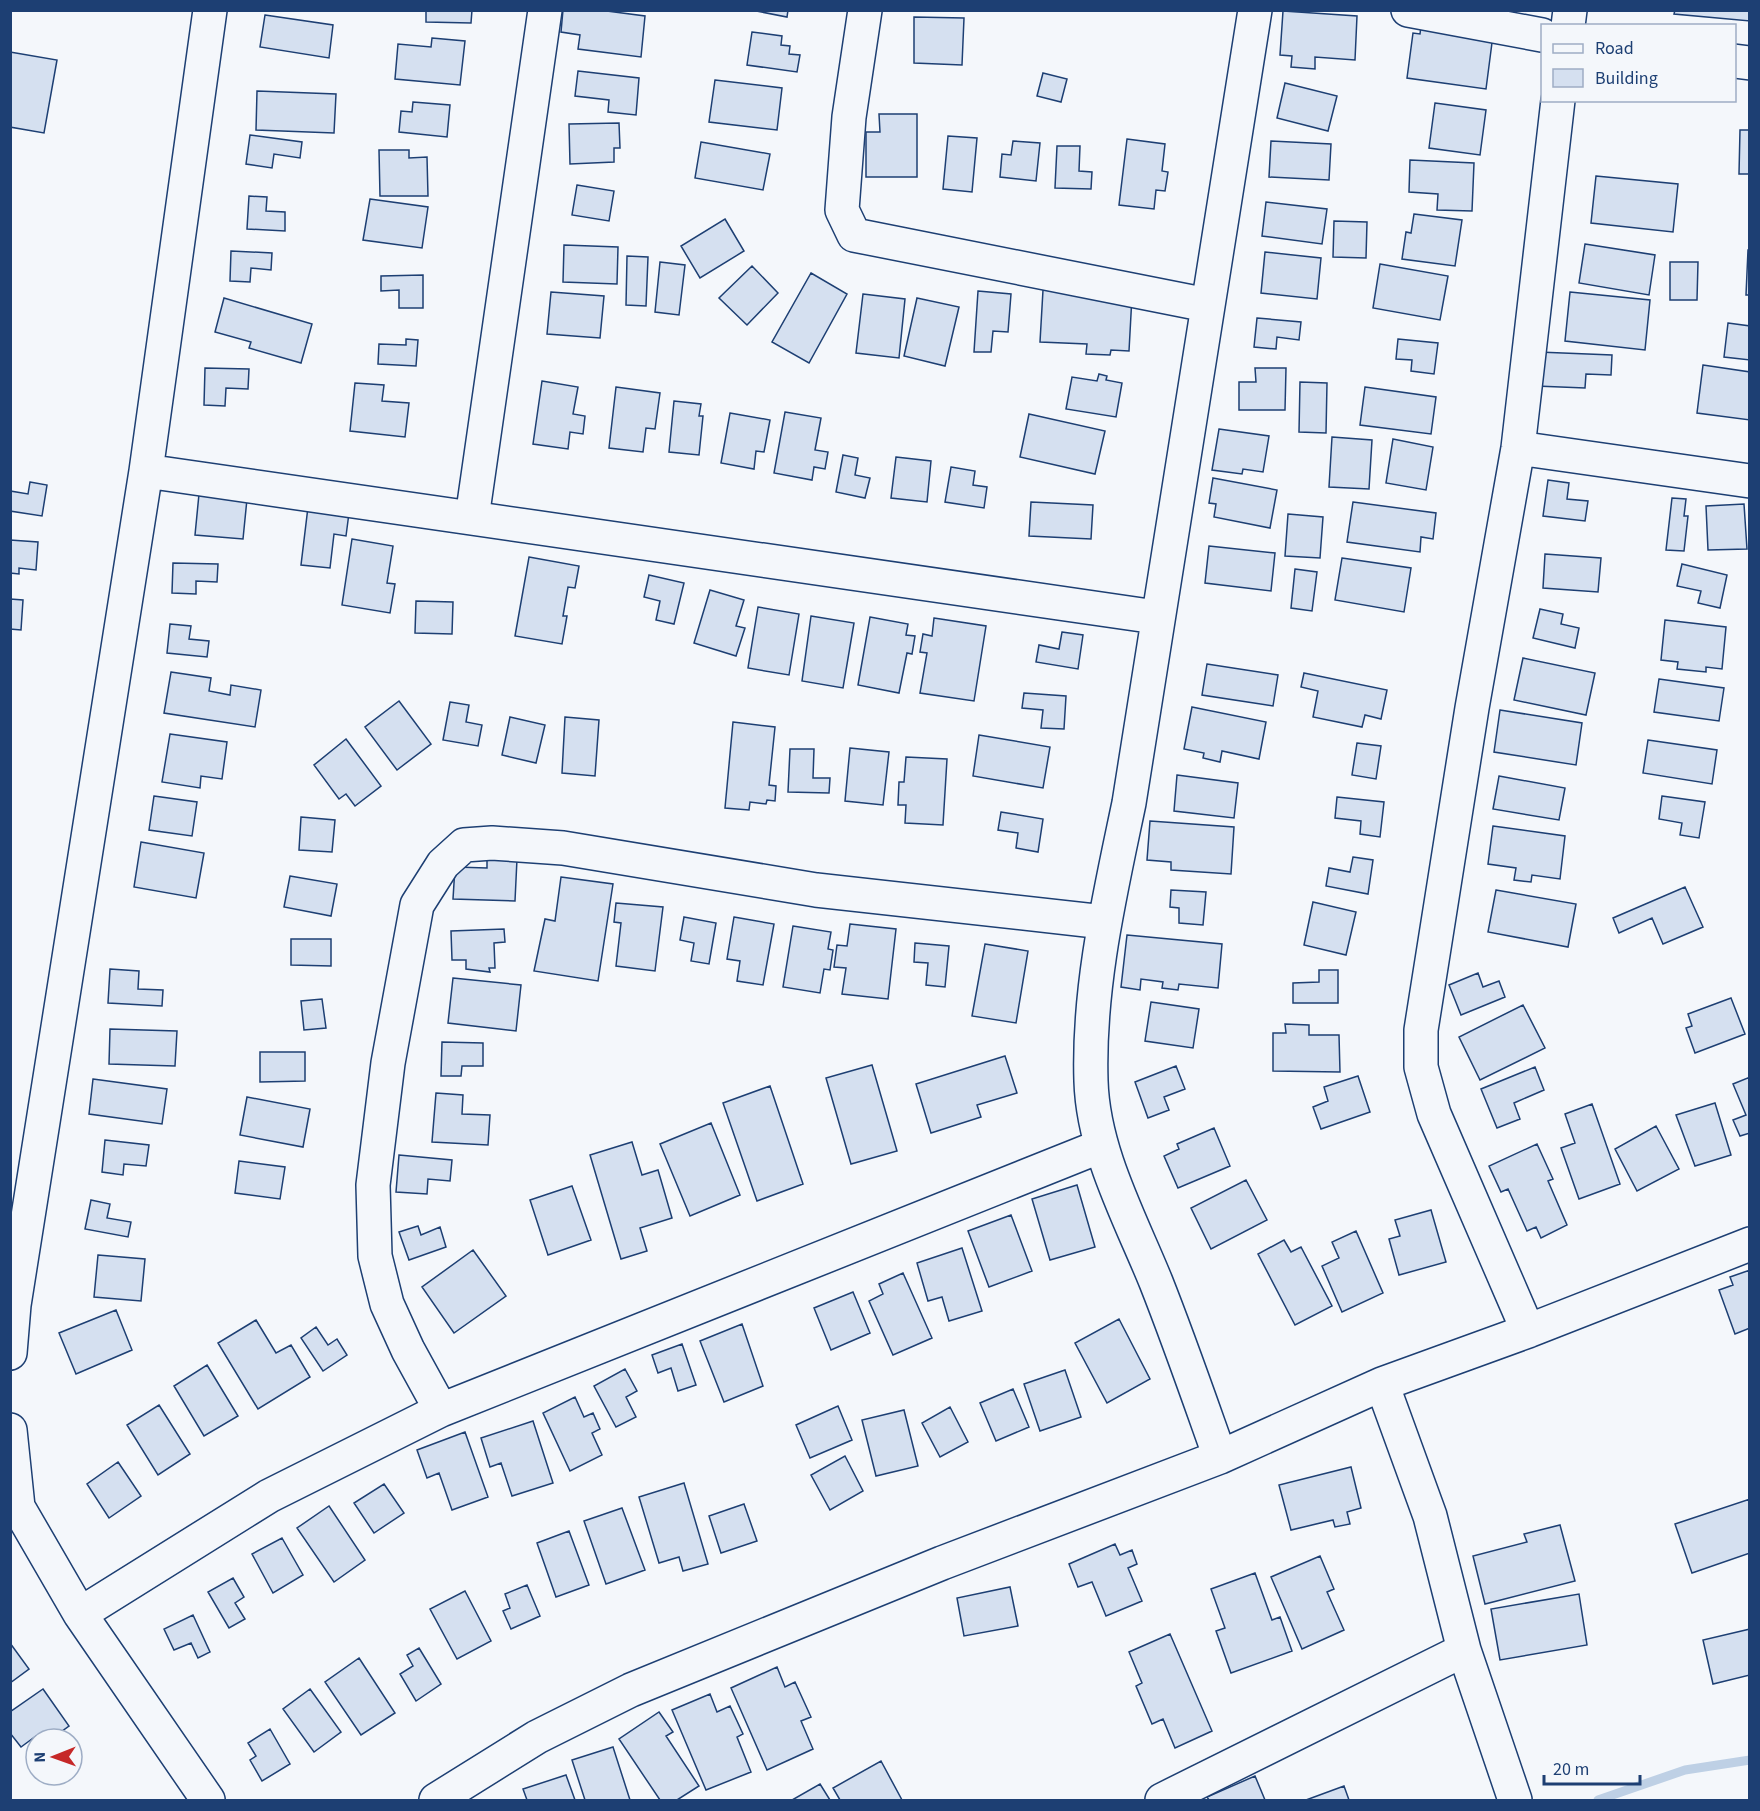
<svg xmlns="http://www.w3.org/2000/svg" width="1760" height="1811" viewBox="0 0 1760 1811" font-family="'Source Sans 3',sans-serif">
	<rect width="100%" height="100%" fill="#f4f7fb"/>
	<g fill="none" stroke-linecap="round" stroke-linejoin="round">
		<path stroke="#bed0e5" stroke-width="9" d="M1598,1800L1685,1770L1750,1760"/>
	</g>
	<path fill="#d5e0f0" stroke="#1d3f73" stroke-width="1.5" d="M426,10H472L471,23L426,22Z
		M563,10H599L645,16L641,57L578,49L580,35L561,32Z
		M751,10H788L787,17Z
		M1675,10H1750V21L1674,14Z
		M1283,11L1357,16L1355,60L1315,57V69L1291,67L1292,56L1280,55Z
		M265,15L333,25L329,58L260,47Z
		M914,17L964,18L962,65L914,63Z
		M1421,26L1493,35L1486,89L1407,78L1413,33L1420,34Z
		M752,32L782,36L781,45L790,46L789,54L800,55L797,72L747,65Z
		M432,38L465,41L460,85L395,79L398,44L431,47Z
		M10,52L57,60L44,133L10,127Z
		M578,71L639,78L636,115L608,112L609,100L575,96Z
		M1043,73L1067,79L1061,102L1037,96Z
		M715,80L782,88L777,130L709,122Z
		M1285,83L1337,96L1328,131L1277,118Z
		M257,91L336,94L334,133L256,130Z
		M413,102L450,105L447,137L399,132L401,111L412,112Z
		M1435,103L1486,110L1480,155L1429,148Z
		M879,114H917V177H866V132H880Z
		M619,123L620,148H614V162L570,164L569,124Z
		M1740,130H1750V174H1739Z
		M250,135L302,142L300,158L274,154L272,168L246,164Z
		M948,136L977,138L972,192L943,189Z
		M1127,139L1165,144L1162,171L1168,172L1165,191L1156,190L1154,209L1119,205Z
		M1013,141L1040,143L1036,181L1000,177L1002,154L1011,155Z
		M1271,141L1331,144L1329,180L1269,177Z
		M701,142L770,154L763,190L695,178Z
		M1057,146H1080L1079,171L1092,172L1091,189L1055,188Z
		M379,150H409V158L427,157L428,196H380Z
		M1410,160L1474,163L1472,211L1437,210L1438,194L1409,192Z
		M1596,176L1678,184L1673,232L1591,223Z
		M577,185L614,191L609,221L572,215Z
		M249,196L267,197L266,211L285,212V231L247,229Z
		M370,199L428,207L422,248L363,240Z
		M1266,202L1327,209L1322,244L1262,236Z
		M1414,214L1462,220L1455,266L1402,259L1406,232L1411,233Z
		M725,219L744,251L700,278L681,246Z
		M1334,221L1367,222L1366,258L1333,257Z
		M1585,244L1655,255L1649,295L1579,283Z
		M564,245L618,247L617,284L563,282Z
		M1748,250H1750V295H1746Z
		M231,251L272,253L271,270L251,268L250,282L230,281Z
		M1265,252L1321,258L1317,299L1261,293Z
		M627,256L648,257L646,306L626,305Z
		M660,262L685,265L679,315L655,312Z
		M1670,262H1698L1697,300H1670Z
		M1380,264L1448,276L1440,320L1373,308Z
		M752,266L778,293L747,325L719,298Z
		M811,273L847,294L809,363L772,342Z
		M423,275V308H399V290L381,291V276Z
		M1043,290L1132,296L1129,351L1111,350L1110,355L1086,354L1087,344L1040,342Z
		M978,291L1011,294L1008,332L993,331L991,352H974Z
		M551,292L604,296L600,338L547,334Z
		M1570,292L1650,300L1645,350L1565,341Z
		M863,294L905,299L899,358L856,353Z
		M224,298L312,324L301,363L249,348L251,342L215,332Z
		M917,298L959,307L945,366L904,356Z
		M1257,318L1301,322L1299,340L1277,337L1276,349L1254,347Z
		M1728,323L1750,326V360L1724,357Z
		M406,339L418,340L416,366L378,364L379,344L406,345Z
		M1398,339L1438,343L1434,374L1411,371L1412,360L1396,359Z
		M1538,352L1612,355L1611,375L1586,374L1585,388L1536,386Z
		M1703,365L1750,372V420L1697,413Z
		M205,368L249,369L248,389L226,388L225,406L204,405Z
		M1255,368H1286L1285,410H1239V382H1256Z
		M1099,374L1107,376L1106,380L1122,383L1116,417L1066,409L1072,377L1097,381Z
		M542,381L578,387L573,414L585,416L583,434L570,432L568,449L533,444Z
		M1300,382L1327,383L1326,433L1299,432Z
		M355,383L384,385L382,401L409,403L405,437L350,431Z
		M616,387L660,393L655,429L646,428L643,452L609,448Z
		M1365,387L1436,397L1431,434L1360,425Z
		M674,401L701,404L699,416H703L699,455L669,452Z
		M785,412L821,418L815,450L828,452L825,469L814,467L812,480L774,473Z
		M730,413L770,420L764,452L756,451L754,469L721,463Z
		M1029,414L1105,431L1095,474L1020,457Z
		M1219,429L1269,436L1263,472L1243,469L1242,474L1212,470Z
		M1332,437L1372,440L1369,489L1329,487Z
		M1393,439L1433,447L1426,490L1386,483Z
		M843,455L858,458L855,475L870,478L865,498L836,492Z
		M896,457L931,461L927,502L891,498Z
		M951,467L975,471L973,485L987,487L984,508L945,502Z
		M1213,478L1277,490L1270,528L1214,517L1216,504L1209,503Z
		M1548,480L1569,483L1567,499L1588,501L1585,521L1543,516Z
		M30,482L47,485L42,516L10,511V491L28,494Z
		M199,494L247,499L243,539L195,535Z
		M1672,498L1686,499L1684,516H1688L1684,551L1666,550Z
		M1031,502L1093,505L1091,539L1029,536Z
		M1353,502L1436,513L1433,539L1421,537L1420,552L1347,542Z
		M1744,504L1747,549L1708,550L1706,506Z
		M308,507L349,513L346,536L334,534L330,568L301,565Z
		M1288,514L1323,517L1320,558L1285,556Z
		M352,539L393,546L387,583L395,584L390,613L342,605Z
		M10,540L38,542L36,570L19,568V574L10,573Z
		M1209,546L1275,553L1271,591L1205,583Z
		M1545,554L1601,558L1598,592L1543,588Z
		M529,557L579,566L575,588L568,587L563,616H567L562,644L515,636Z
		M1342,558L1411,568L1404,612L1335,600Z
		M173,563L218,564L217,582L196,581V594L172,593Z
		M1682,564L1727,575L1720,608L1698,603L1701,591L1677,586Z
		M1295,569L1317,572L1312,611L1291,608Z
		M649,575L684,583L674,624L656,620L660,601L644,597Z
		M710,590L744,600L736,626L745,628L736,656L694,643Z
		M10,599L23,600L21,630L10,629Z
		M416,601L453,602L452,634L415,633Z
		M758,607L799,614L789,675L748,668Z
		M1540,609L1563,614L1561,624L1579,628L1575,648L1533,638Z
		M811,616L854,623L843,688L802,681Z
		M870,617L908,624L906,635L915,636L912,654L907,653L899,693L858,685Z
		M934,618L986,626L974,701L920,693L927,653L920,652L923,634L932,636Z
		M1665,620L1726,627L1722,669L1706,667V672L1677,669L1678,662L1661,660Z
		M170,624L191,626L189,639L209,641L207,657L167,653Z
		M1062,632L1083,635L1078,669L1036,662L1039,645L1059,649Z
		M1523,658L1595,673L1586,715L1514,700Z
		M1207,664L1278,675L1273,706L1202,695Z
		M171,672L211,678L209,691L230,695L231,685L261,690L255,727L164,713Z
		M1304,673L1387,690L1381,719L1365,715L1362,727L1313,717L1318,691L1301,687Z
		M1659,679L1724,688L1719,721L1654,712Z
		M1024,693L1066,696L1064,729L1041,728L1043,710L1022,708Z
		M399,701L431,744L397,770L365,727Z
		M450,702L469,705L466,722L482,725L478,746L443,740Z
		M1192,707L1266,722L1259,759L1222,751L1220,762L1203,758L1204,753L1184,749Z
		M1500,710L1582,723L1576,765L1494,752Z
		M510,717L545,725L536,763L502,755Z
		M565,717L599,720L595,776L562,773Z
		M733,722L775,727L769,785L776,786L775,801L767,800L766,804L750,802L749,810L725,808Z
		M170,734L227,742L222,779L201,776L200,788L162,782Z
		M979,735L1050,747L1043,788L973,776Z
		M346,739L381,786L355,806L346,794L339,799L314,765Z
		M1648,740L1717,750L1712,784L1643,773Z
		M1357,743L1381,746L1376,779L1352,775Z
		M850,748L889,752L883,805L845,801Z
		M790,749H814L813,778H830L829,793L788,792Z
		M906,757L947,759L943,825L905,823L906,805H898L899,782H904Z
		M1177,775L1238,783L1234,818L1174,811Z
		M1499,776L1565,788L1559,820L1493,809Z
		M154,796L197,802L192,836L149,830Z
		M1662,796L1705,802L1699,838L1680,835L1682,823L1659,819Z
		M1337,797L1384,802L1380,837L1360,834L1361,821L1335,818Z
		M1001,812L1043,819L1038,852L1016,848L1018,833L998,830Z
		M301,817L335,820L332,852L299,850Z
		M1150,821L1234,827L1231,874L1171,870V862L1147,860Z
		M1493,826L1565,836L1560,879L1532,875L1531,882L1514,880L1516,868L1488,864Z
		M141,842L204,853L196,898L134,887Z
		M487,857L517,859L515,901L453,899L455,867L487,868Z
		M1353,857L1373,860L1368,894L1326,886L1329,868L1350,872Z
		M290,876L337,884L331,916L284,907Z
		M561,877L613,884L598,981L534,971L545,919L555,921Z
		M1685,887L1703,927L1663,944L1652,918L1619,933L1613,918Z
		M1171,890L1206,892L1203,925L1179,923V908L1170,907Z
		M1496,890L1576,904L1568,947L1488,932Z
		M1313,902L1356,912L1346,955L1304,945Z
		M616,903L663,907L655,971L616,966L621,923L614,922Z
		M684,917L716,923L709,964L691,961L694,943L680,940Z
		M734,917L774,924L763,985L737,981L740,961L727,959Z
		M850,924L896,929L888,999L842,994L846,968L834,967L837,945L847,946Z
		M793,926L831,932L828,949L833,950L830,970L824,969L820,993L783,987Z
		M504,929L505,942L494,943L495,968H489L490,972L466,969V960H452L451,931Z
		M1127,935L1222,944L1218,988L1179,984L1178,990L1162,988L1163,982L1141,979L1140,990L1121,987Z
		M291,939H331V966L291,965Z
		M915,943L949,946L945,987L926,985L928,963L914,962Z
		M985,944L1028,951L1016,1023L972,1016Z
		M110,969L139,971L138,989L163,990L162,1006L108,1003Z
		M1319,970H1338V1003H1293V983L1319,982Z
		M1478,973L1483,987L1499,981L1505,997L1461,1015L1449,985Z
		M453,978L521,985L516,1031L448,1023Z
		M1731,998L1745,1034L1695,1053L1686,1028L1692,1026L1688,1014Z
		M322,999L326,1028L304,1030L301,1001Z
		M1151,1002L1199,1009L1193,1048L1145,1041Z
		M1523,1005L1545,1048L1480,1080L1459,1037Z
		M1285,1024L1309,1025V1035H1339L1340,1072L1273,1071V1033H1286Z
		M110,1029L177,1031L175,1066L109,1064Z
		M442,1042L483,1043V1066H462L461,1076H441Z
		M260,1052H305V1081L260,1082Z
		M1005,1056L1017,1093L977,1105L981,1117L931,1133L916,1084Z
		M872,1065L897,1151L851,1164L826,1078Z
		M1176,1066L1185,1089L1164,1097L1169,1110L1148,1118L1135,1082Z
		M1535,1067L1544,1090L1514,1103L1520,1119L1497,1128L1481,1089Z
		M1358,1076L1370,1112L1321,1129L1313,1107L1328,1101L1324,1087Z
		M1750,1077V1133L1740,1136L1733,1120L1746,1115L1733,1084Z
		M93,1079L167,1089L162,1124L89,1114Z
		M770,1086L803,1184L757,1201L723,1103Z
		M436,1093L463,1095L462,1114L490,1115L488,1145L432,1142Z
		M247,1097L310,1109L303,1147L240,1135Z
		M1715,1103L1731,1155L1695,1166L1676,1115Z
		M1592,1104L1620,1184L1579,1199L1561,1148L1575,1143L1565,1114Z
		M711,1123L740,1195L690,1216L660,1144Z
		M1656,1126L1679,1169L1637,1191L1615,1149Z
		M1214,1128L1230,1166L1178,1188L1164,1156L1179,1149L1177,1144Z
		M105,1140L149,1145L146,1166L124,1164L123,1175L102,1172Z
		M632,1142L642,1175L658,1170L672,1218L640,1228L647,1251L621,1259L590,1155Z
		M1537,1144L1553,1179L1548,1181L1567,1225L1541,1238L1536,1227L1527,1231L1508,1189L1501,1192L1489,1166Z
		M399,1155L452,1160L450,1181L428,1179L427,1194L396,1192Z
		M239,1161L285,1167L280,1199L235,1193Z
		M1246,1180L1267,1220L1211,1249L1191,1208Z
		M1077,1185L1095,1247L1050,1260L1032,1199Z
		M572,1186L591,1240L548,1255L530,1200Z
		M91,1200L110,1204L107,1218L131,1222L128,1237L85,1229Z
		M1431,1210L1446,1262L1399,1275L1389,1239L1400,1236L1395,1220Z
		M1011,1215L1032,1271L989,1287L968,1231Z
		M418,1226L421,1235L440,1227L446,1247L409,1260L399,1232Z
		M1356,1231L1383,1293L1342,1312L1322,1266L1339,1258L1332,1242Z
		M1284,1240L1291,1252L1301,1247L1332,1306L1295,1325L1258,1254Z
		M962,1248L982,1311L949,1321L942,1297L928,1301L917,1263Z
		M473,1250L506,1296L454,1333L422,1287Z
		M98,1255L145,1259L141,1301L94,1297Z
		M1750,1270V1328L1735,1334L1719,1290L1733,1285L1730,1277Z
		M903,1273L932,1338L893,1355L869,1301L883,1294L879,1284Z
		M853,1292L870,1333L831,1350L814,1308Z
		M116,1310L132,1350L76,1374L59,1333Z
		M1119,1319L1150,1379L1107,1403L1075,1343Z
		M256,1320L276,1353L291,1345L310,1377L258,1409L218,1343Z
		M742,1324L763,1386L724,1402L700,1341Z
		M316,1327L328,1345L337,1339L347,1355L323,1371L301,1338Z
		M682,1344L696,1385L678,1391L671,1368L658,1373L652,1355Z
		M207,1365L238,1416L204,1436L174,1386Z
		M625,1369L637,1391L626,1397L636,1417L616,1427L594,1386Z
		M1065,1370L1081,1417L1040,1431L1024,1384Z
		M1013,1389L1029,1427L996,1441L980,1403Z
		M575,1397L584,1417L593,1413L600,1429L592,1433L602,1455L570,1471L543,1413Z
		M159,1405L190,1454L158,1475L127,1425Z
		M838,1406L852,1440L810,1458L796,1425Z
		M950,1407L968,1442L940,1457L922,1423Z
		M904,1410L918,1466L876,1476L862,1420Z
		M533,1421L553,1483L512,1496L501,1463L490,1467L481,1438Z
		M465,1432L488,1497L452,1510L439,1473L427,1478L417,1450Z
		M845,1456L863,1491L830,1510L811,1475Z
		M118,1462L141,1496L109,1518L87,1484Z
		M1351,1467L1361,1508L1347,1512L1350,1524L1335,1527L1333,1520L1291,1530L1279,1485Z
		M684,1483L708,1564L683,1571L679,1557L659,1563L639,1497Z
		M384,1484L404,1513L374,1533L354,1503Z
		M1750,1499V1553L1692,1573L1675,1524Z
		M744,1504L757,1541L721,1553L709,1516Z
		M329,1506L365,1560L334,1582L297,1528Z
		M622,1508L645,1570L606,1584L584,1521Z
		M1560,1525L1575,1581L1485,1604L1473,1556L1527,1542L1524,1534Z
		M569,1531L589,1585L556,1597L537,1543Z
		M282,1538L303,1575L273,1593L252,1554Z
		M1115,1544L1120,1555L1132,1550L1137,1564L1128,1568L1142,1601L1106,1616L1092,1582L1078,1587L1069,1564Z
		M1320,1556L1334,1589L1327,1592L1344,1630L1302,1649L1271,1577Z
		M1255,1573L1272,1620L1280,1617L1292,1651L1231,1673L1216,1631L1225,1628L1211,1589Z
		M233,1578L244,1597L235,1603L245,1619L229,1628L208,1592Z
		M527,1585L540,1616L511,1629L503,1611L510,1608L505,1594Z
		M1010,1587L1018,1626L964,1636L957,1598Z
		M465,1591L491,1641L457,1659L430,1609Z
		M1579,1594L1587,1645L1500,1660L1491,1609Z
		M193,1615L210,1652L198,1658L191,1643L174,1650L164,1629Z
		M1750,1629V1675L1713,1684L1703,1640Z
		M1170,1634L1212,1731L1175,1748L1163,1719L1152,1724L1136,1686L1142,1683L1129,1652Z
		M10,1643L29,1669L10,1683Z
		M419,1648L441,1684L416,1701L400,1674L413,1666L407,1655Z
		M359,1658L395,1713L361,1735L325,1682Z
		M777,1667L785,1687L795,1682L811,1717L801,1721L813,1749L767,1770L731,1688Z
		M43,1689L69,1726L51,1739H38L36,1736L21,1747L10,1733V1712Z
		M310,1689L341,1732L314,1752L283,1709Z
		M710,1694L717,1712L730,1706L743,1734L737,1737L751,1772L706,1790L672,1710Z
		M659,1712L673,1732L666,1736L699,1786L677,1800H660L619,1739Z
		M270,1729L290,1764L262,1781L250,1760L256,1756L248,1743Z
		M613,1747L630,1800H585L572,1760Z
		M881,1761L902,1800H840L833,1788Z
		M566,1775L575,1800H527L523,1789Z
		M1255,1776L1265,1800H1209L1207,1797Z
		M820,1784L830,1800H792Z
		M1344,1786L1349,1800H1306Z"/>
	<g fill="none" stroke-linecap="round" stroke-linejoin="round">
		<defs>
			<path id="minor" d="M865,10L849,117L842,210L854,235L1207,305
				M1408,10L1542,35
				M1568,26L1570,10
				M1734,61L1750,63
				M1518,448L1750,481
				M146,471L1156,617
				M472,518L545,10
				M1528,1331L1434,1114L1421,1067V1030L1472,708L1518,448L1558,100
				M10,1353L14,1305L146,471L210,10
				M1382,1384L1430,1516L1464,1650L1515,1800
				M441,1410L408,1350L387,1304L375,1256L373,1185L388,1063L417,905L443,864L464,845L492,843L563,848L816,890L1104,922
				M10,1430L18,1507L80,1614L208,1800
				M1220,1457C1199,1398 1179,1340 1156,1282C1130,1218 1093,1151 1091,1081C1088,987 1110,894 1129,803L1255,10
				M80,1614L269,1496L441,1410L1101,1146
				M436,1800L537,1737L631,1690L942,1563L1220,1457L1382,1384L1528,1331L1750,1244
				M1162,1800L1464,1650"/>
		</defs>
		<use href="#minor" stroke="#1d3f73" stroke-width="36"/>
		<use href="#minor" stroke="#f4f7fb" stroke-width="33"/>
	</g>
	<rect width="1760" height="1811" fill="none" stroke="#1d3f73" stroke-width="24"/>
	<rect x="1541" y="24" width="195" height="78" fill="#f4f7fb" stroke="#9eadc5" stroke-width="1.5"/>
	<rect x="1553" y="44" width="30" height="9" fill="#f4f7fb" stroke="#9eadc5" stroke-width="1.5"/>
	<text x="1595" y="54" font-size="18" fill="#1d3f73">Road</text>
	<rect x="1553" y="69" width="30" height="18" fill="#d5e0f0" stroke="#9eadc5" stroke-width="1.5"/>
	<text x="1595" y="84" font-size="18" fill="#1d3f73">Building</text>
	<g transform="translate(54 1757) rotate(269)"><circle r="28" fill="#f4f7fb" stroke="#9eadc5" stroke-width="1.5"/>
	<path d="M0-4.5L10 22L0 15L-10 22Z" fill="#c62828"/>
	<text y="-9" font-size="16" font-weight="bold" text-anchor="middle" fill="#1d3f73">N</text>
	</g>
	<path d="M1544 1775v9h96v-9" fill="none" stroke="#1d3f73" stroke-width="3"/>
	<text x="1553" y="1775" font-size="18" fill="#1d3f73" stroke="#f4f7fb" stroke-width="4.5" paint-order="stroke">20 m</text>
</svg>
